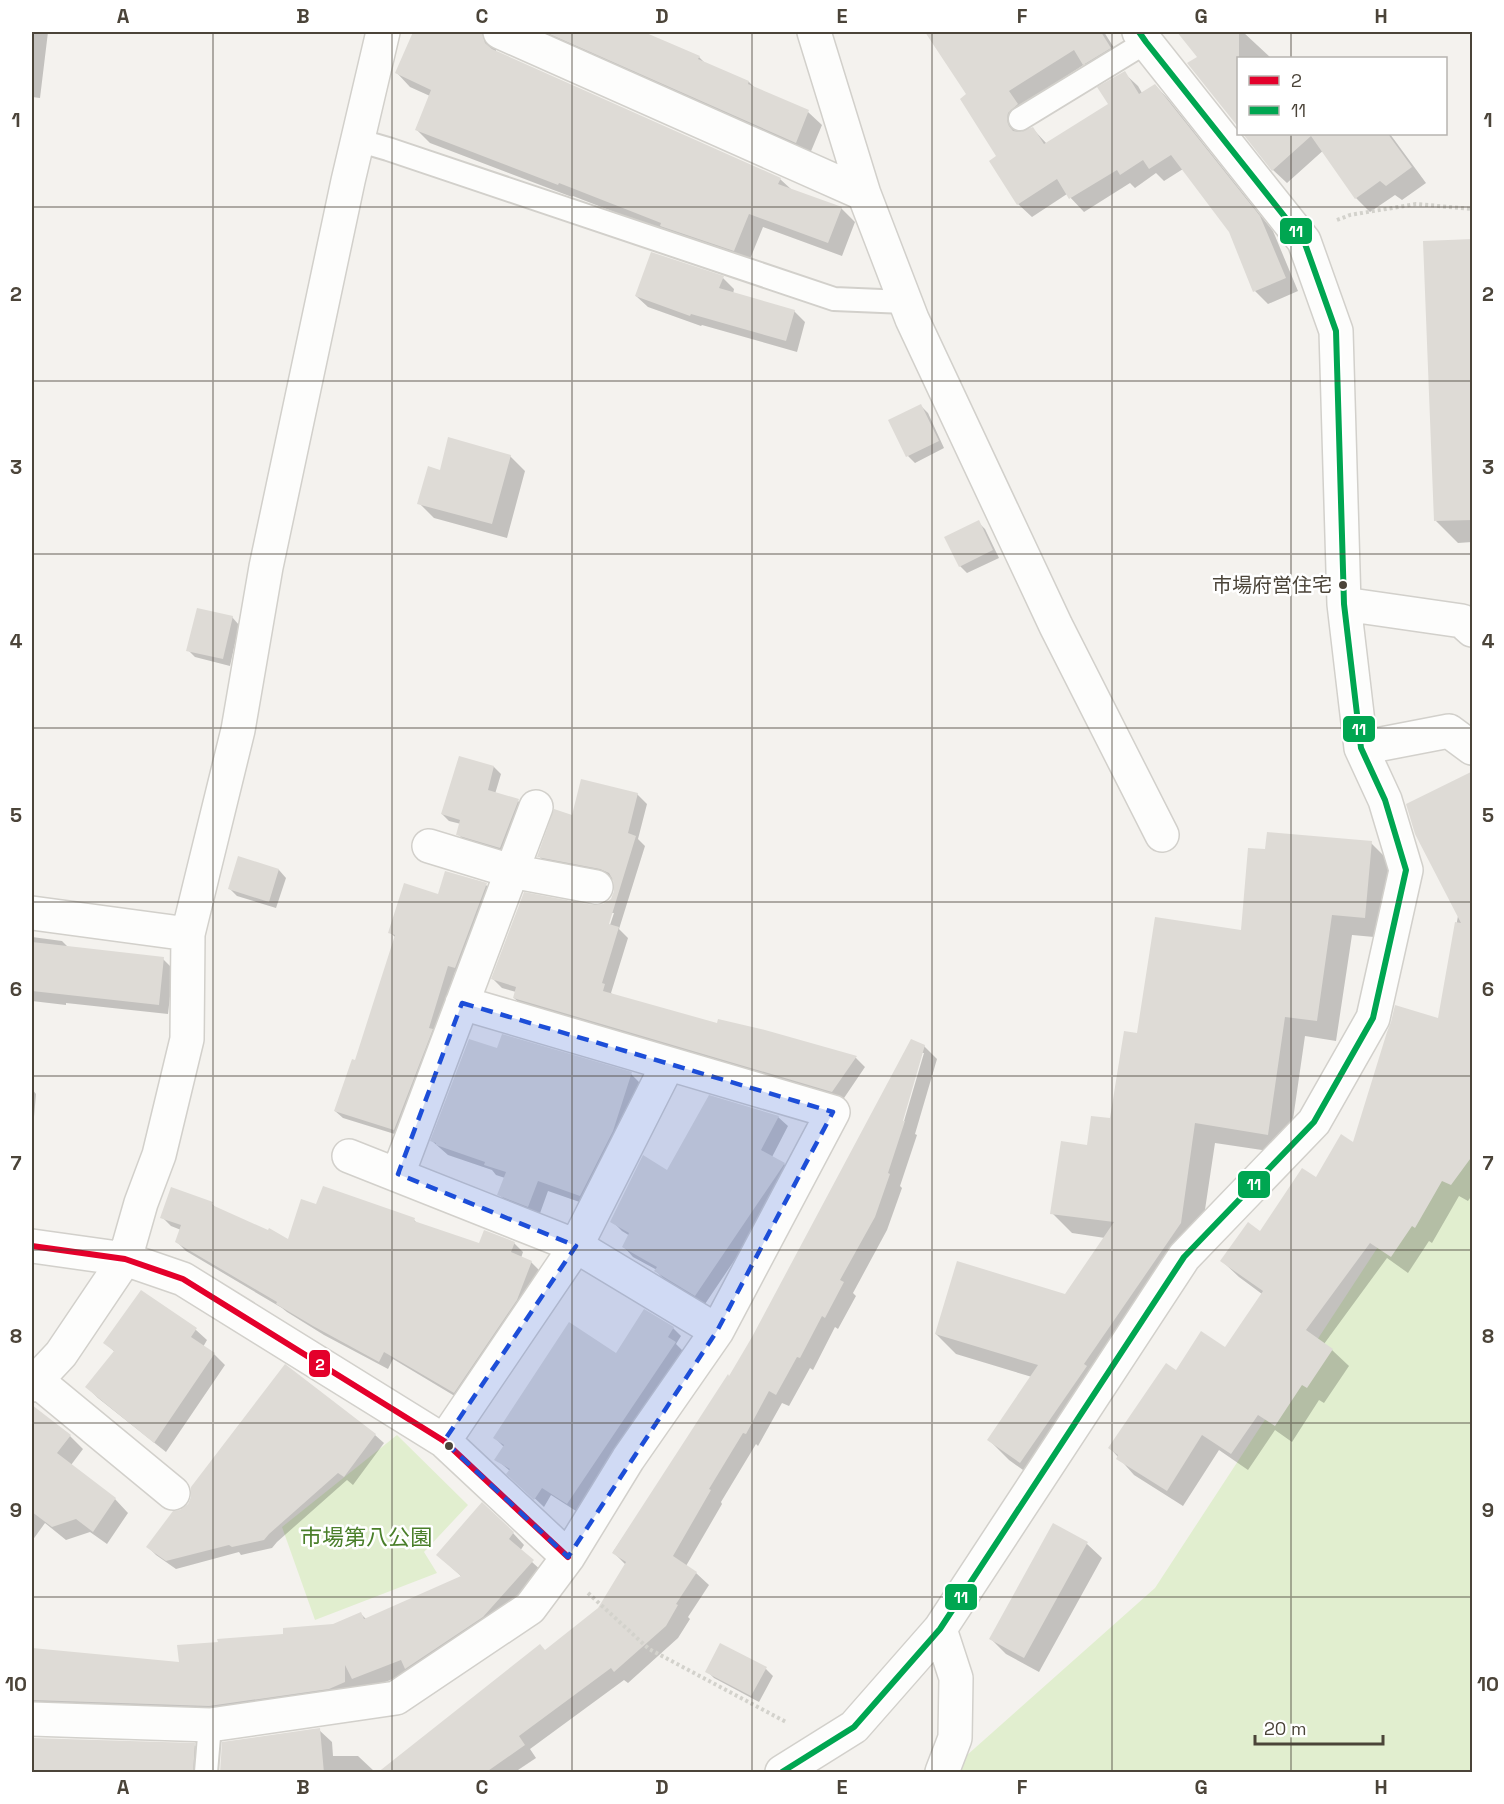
<svg xmlns="http://www.w3.org/2000/svg" width="1504" height="1804" viewBox="0 0 1504 1804" font-family="'Space Grotesk','Noto Sans JP',sans-serif">
	<rect width="100%" height="100%" fill="#f4f2ee"/>
	<path fill="#e1eecf" d="M1472,1103V1772H948L1155,1588Z
		M397,1435L468,1505L424,1552L437,1573L315,1620L282,1527Z"/>
	<path fill="#0003" fill-rule="evenodd" d="M32,32H48L40,98L32,97Z
		M415,32H502L496,39V52L780,179L792,190L841,208L855,222L842,256L763,227L748,264L573,196L572,197L430,143L416,129L430,96L410,87L397,73Z
		M531,32H640L699,57L705,63L749,82L756,89L808,112L822,125L809,156Z
		M927,32H1104L1123,62L1097,77L1085,64L1022,105L1030,118L1021,127L1019,134L1033,129L1047,144L1110,104L1124,73L1138,86L1142,93L1155,85L1168,99L1273,231L1298,291L1268,304L1255,291L1230,231L1183,169L1164,181L1156,173L1135,188L1130,183L1084,212L1067,194L1032,217L1018,204L969,94Z
		M1188,32H1243L1271,58L1199,57Z
		M1245,134H1331L1336,139L1287,183L1273,170Z
		M1362,134H1390L1426,183L1402,200L1395,195L1370,212L1356,198L1328,158Z
		M1472,241V542L1458,543L1436,521Z
		M723,278L734,289L733,294L794,311L805,322L797,352L702,325L701,326L648,307L636,296Z
		M921,406L928,413L944,448L915,463L908,456Z
		M510,456L525,471L507,538L434,518L419,503L441,472Z
		M978,522L985,529L999,558L967,573L960,566Z
		M232,617L239,625L230,666L195,657L188,650Z
		M460,758L494,767L501,774L495,794L518,801L525,808L508,854L465,841L458,834L461,824L449,821L442,814Z
		M637,794L647,804L638,839L645,846L619,929L628,938L611,993L614,996L718,1025L856,1058L865,1067L842,1101L524,1007L514,998L516,992L502,988L493,979L593,907L603,906L612,900L616,891L615,880L548,866L539,856L573,817ZM611,913H614L608,931L605,930Z
		M1472,814V1195L1468,1201L1459,1196L1432,1243L1429,1241L1408,1273L1387,1258L1324,1344L1332,1350L1349,1366L1324,1403L1319,1400L1292,1442L1275,1430L1248,1470L1219,1450L1183,1506L1134,1475L1110,1448L1176,1372L1225,1349L1262,1294L1239,1277L1222,1261L1261,1233L1354,1144L1439,1020L1458,916Z
		M1371,843L1391,863L1385,938L1352,935L1336,1041L1305,1036L1288,1154L1215,1143L1200,1243L1040,1482L1009,1460L989,1440L1032,1377L956,1354L936,1334L1065,1296L1105,1238L1072,1233L1052,1213L1088,1147L1111,1120L1139,1035L1242,932L1267,851Z
		M239,858L279,870L286,878L276,908L237,896L230,889Z
		M446,872L486,885L493,892L462,974L455,972L401,1136L343,1118L335,1111L356,1062L396,938L390,932L439,896Z
		M32,937L62,941L68,947L163,959L173,969L168,1014L66,1003V1005L32,1001Z
		M924,1046L937,1059L915,1134L917,1135L900,1186L902,1188L887,1230L853,1293L856,1296L838,1329L835,1327L813,1370L810,1368L789,1406L782,1403L758,1446L756,1444L721,1502L722,1504L686,1566L696,1573L709,1585L688,1617L690,1619L678,1638L628,1683L624,1680L530,1749L536,1758L515,1772H380L546,1652L599,1609L626,1565L613,1552L730,1378ZM922,1053H924L902,1128L900,1127Z
		M498,1050L631,1074L642,1085L591,1206L548,1191L539,1216L510,1205L499,1194L505,1178L496,1175L492,1170L448,1155L432,1141Z
		M32,1089L36,1094L32,1140Z
		M778,1117L788,1126L772,1157L784,1164L793,1173L705,1304L666,1281L656,1271L657,1270L633,1257L624,1247L630,1236L622,1231L612,1221L668,1172Z
		M172,1189L212,1204L217,1209L289,1241L317,1206L414,1220L418,1224L479,1245L514,1243L523,1252L521,1258L531,1262L540,1271L463,1401L393,1359L388,1369L324,1335L287,1312L282,1308L186,1251L177,1242L181,1230L171,1226L162,1217Z
		M141,1292L196,1330L207,1340L203,1347L214,1354L225,1365L166,1452L98,1398L87,1387L115,1352L105,1343Z
		M673,1328L681,1336L676,1344L683,1351L576,1511L551,1495L544,1507L508,1473L510,1471L496,1459L504,1447L495,1438L616,1356Z
		M285,1366L375,1435L384,1443L353,1485L347,1480L277,1542L272,1548L241,1555L239,1552L176,1569L156,1555L148,1547L181,1512L189,1505L193,1497Z
		M40,1414L70,1436L83,1449L71,1465L115,1499L128,1513L107,1544L90,1532L66,1540L45,1523L32,1541V1426Z
		M1054,1525L1087,1544L1102,1558L1039,1672L1006,1654L991,1639Z
		M513,1533L524,1545L520,1551L544,1573L495,1628L410,1672L341,1700L221,1717H32V1649L180,1664L285,1636L334,1625L361,1614L367,1620L462,1577L438,1555Z
		M766,1669L773,1676L759,1702L714,1678L707,1671Z
		M319,1730L332,1742L333,1756H358L375,1772H221Z
		M32,1739L194,1745L207,1757L206,1772H32Z"/>
	<path fill="#dedbd6" d="M413,32H482L485,43L492,49L781,178L778,184L842,207L828,243L749,214L734,251L660,226L661,223L559,183L558,185L415,130L431,90L395,73Z
		M545,32H644L700,56L698,59L749,81L748,84L809,110L796,143Z
		M925,32H1102H1101L1111,48L1083,65L1074,50L1009,91L1018,104L1008,113L1007,120L1009,126L1013,131L1020,132L1033,127L1044,144L1108,104L1097,87L1125,71L1139,94L1155,84L1260,216L1286,278L1253,292L1229,232L1171,155L1149,169L1143,160L1120,175L1117,170L1069,199L1057,179L1017,205L989,161L996,156L960,99L966,94Z
		M1177,32H1239V128L1187,63L1197,57Z
		M1243,134H1388L1412,167L1386,186L1380,181L1355,199L1311,136L1272,171Z
		M1473,239V520L1434,521L1423,241Z
		M651,252L724,276L719,288L795,310L786,341L691,314L690,316L635,296Z
		M921,404L939,441L906,457L888,420Z
		M448,437L511,455L492,524L417,504L428,466L440,470Z
		M979,520L993,550L959,567L944,537Z
		M197,608L233,616L223,659L186,651Z
		M459,756L494,766L488,790L519,799L500,848L456,835L460,820L441,814Z
		M1473,771V1155L1451,1185L1442,1181L1415,1228L1412,1226L1391,1257L1370,1243L1306,1330L1333,1349L1307,1388L1302,1385L1275,1426L1258,1415L1231,1454L1202,1435L1167,1491L1116,1459L1118,1455L1108,1448L1166,1363L1176,1370L1201,1331L1225,1347L1263,1291L1220,1261L1248,1222L1260,1231L1302,1168L1316,1177L1341,1134L1353,1142L1387,1032L1391,1022L1395,1005L1438,1018L1455,922L1461,923L1415,834L1406,804Z
		M581,779L638,793L628,833L636,836L609,924L619,927L602,983L605,984L603,991L717,1023L718,1019L765,1030L857,1056L832,1092L513,998L516,987L491,979L524,892L593,905L603,904L611,899L614,891L613,880L609,873L600,869L537,857L554,809L572,815Z
		M1267,832L1372,841L1365,918L1332,915L1317,1021L1285,1017L1268,1135L1195,1123L1181,1223L1084,1364L1087,1366L1020,1463L987,1440L1038,1365L935,1334L957,1261L1065,1294L1114,1222L1050,1214L1061,1141L1087,1145L1091,1116L1110,1118L1124,1031L1137,1033L1155,917L1241,930L1248,848L1265,849Z
		M238,856L279,869L269,902L228,889Z
		M445,871L487,883L455,968L448,966L429,1028L433,1029L394,1130L334,1111L352,1059L355,1060L395,935L388,933L404,883L438,894Z
		M32,942L164,957L159,1005L32,991Z
		M502,1034L632,1072L613,1131L580,1196L538,1181L528,1207L497,1195L506,1172L484,1165L485,1162L436,1145V1143L430,1141L469,1039L497,1048Z
		M911,1039L925,1045L903,1121H905L888,1173L890,1174L875,1217L840,1280L844,1282L825,1318L822,1316L800,1358L797,1357L776,1395L769,1391L746,1434L743,1433L709,1489L711,1490L673,1556L697,1572L676,1604L678,1605L666,1626L614,1672L611,1668L519,1736L525,1745L485,1773H377L540,1644L545,1650L598,1608L626,1562L612,1553L728,1374L729,1376L752,1337Z
		M709,1095L779,1116L761,1150L785,1163L695,1296L654,1271L657,1267L622,1247L629,1233L610,1222L643,1155L667,1170Z
		M323,1186L415,1218L414,1221L479,1243L484,1230L515,1242L511,1252L532,1261L517,1300L454,1393L384,1352L379,1362L313,1326L276,1304L277,1302L175,1242L181,1225L160,1218L171,1187L213,1202L212,1205L268,1230L269,1228L288,1239L301,1199L316,1204Z
		M141,1290L197,1328L191,1337L215,1353L154,1443L85,1387L114,1351L103,1343Z
		M644,1309L674,1327L668,1337L676,1342L567,1504L542,1488L534,1500L506,1474L510,1469L494,1460L504,1445L493,1438L569,1322L616,1353Z
		M285,1364L376,1434L344,1477L338,1473L269,1534L264,1540L232,1547L229,1545L166,1561L146,1547L173,1511L180,1510L188,1504L191,1497V1487Z
		M32,1405L71,1435L57,1453L116,1498L93,1532L76,1519L52,1527L32,1512Z
		M482,1502L514,1532L509,1539L534,1560L483,1617L405,1669L401,1660L352,1679L345,1665V1682L329,1689L209,1706L32,1700V1648L179,1662L177,1645L218,1642L217,1639L283,1634V1628L333,1624L361,1612L364,1619L461,1576L436,1555Z
		M1053,1523L1088,1542L1024,1658L989,1639Z
		M720,1643L767,1667L751,1696L705,1672Z
		M320,1728L324,1773H220L222,1742Z
		M32,1738L195,1743L193,1773H32Z"/>
	<g fill="none" stroke-linecap="round" stroke-linejoin="round">
		<defs>
			<path id="lane" d="M1020,119L1146,42
				M357,140L388,149L834,299L905,302
				M206,1772L210,1725"/>
			<path id="street" d="M500,32L864,194
				M814,32L864,194L912,319L1056,626L1162,835
				M1344,604L1462,621L1472,630
				M1361,748L1449,731L1472,748
				M429,846L511,871L596,887
				M32,913L188,934
				M349,1156L576,1246L717,1331
				M398,1174L536,807
				M32,1246L125,1259L183,1279L444,1441L568,1557
				M36,1380L173,1493
				M32,1385L61,1354L125,1259L141,1203L159,1155L187,1039L188,934L238,730L266,567L348,181L383,32
				M444,1441L576,1246L668,1064
				M940,1629L956,1678L955,1738L942,1772
				M32,1719L210,1725L396,1698L530,1608L568,1557L628,1459L717,1331L833,1112L462,1003
				M782,1772L854,1727L940,1629L1184,1257L1314,1122L1373,1018L1406,870L1385,800L1361,748L1344,604L1336,331L1304,241L1146,42L1139,32"/>
		</defs>
		<use href="#lane" stroke="#d2d0cb" stroke-width="26"/>
		<use href="#street" stroke="#d2d0cb" stroke-width="36"/>
		<path stroke="#d3d2cc" stroke-width="4" stroke-dasharray="3 3" stroke-linecap="butt" d="M1337,220L1350,215L1416,204L1472,209
			M588,1593L649,1649L786,1722"/>
		<use href="#lane" stroke="#fdfdfc" stroke-width="22"/>
		<use href="#street" stroke="#fdfdfc" stroke-width="33"/>
		<defs>
			<path id="bus-1" d="M32,1246L125,1259L183,1279L444,1441L568,1557"/>
			<path id="bus-2" d="M782,1772L854,1727L940,1629L1184,1257L1314,1122L1373,1018L1406,870L1385,800L1361,748L1344,604L1336,331L1304,241L1146,42L1139,32"/>
		</defs>
		<use href="#bus-1" stroke="#fff" stroke-width="10"/>
		<use href="#bus-2" stroke="#fff" stroke-width="10"/>
		<use href="#bus-1" stroke="#e4002b" stroke-width="6"/>
		<use href="#bus-2" stroke="#00a651" stroke-width="6"/>
	</g>
	<path fill="#1d4ed8" fill-opacity="0.2" stroke="#1d4ed8" stroke-width="4.5" stroke-dasharray="12 8" stroke-linejoin="round" d="M462,1003L833,1112L717,1331L568,1557L444,1441L576,1246L398,1174Z"/>
	<path fill="none" stroke="#4b4439" stroke-width="1.5" stroke-opacity="0.55" d="M213,32V1772M392,32V1772M572,32V1772M752,32V1772M932,32V1772M1112,32V1772M1291,32V58M1291,134V1772M32,207H1472M32,381H1472M32,554H1472M32,728H1472M32,902H1472M32,1076H1472M32,1250H1472M32,1423H1472M32,1597H1472"/>
	<g fill="#4b4439" stroke="#fff" stroke-width="2">
		<circle cx="1343" cy="585" r="5"/>
		<circle cx="449" cy="1446" r="5"/>
	</g>
	<g text-anchor="middle" dominant-baseline="central" stroke-width="5" stroke-linejoin="round" paint-order="stroke">
		<g font-size="20" fill="#4b4439" stroke="#fff" text-anchor="end">
			<text x="1332" y="585">市場府営住宅</text>
		</g>
		<g font-size="22" fill="#4a7f2a" stroke="#fff">
			<text x="366" y="1537">市場第八公園</text>
		</g>
	</g>
	<g stroke="#fff" stroke-width="2">
		<rect x="1279" y="217" width="34" height="28" rx="6" fill="#00a651"/>
		<rect x="1342" y="715" width="34" height="28" rx="6" fill="#00a651"/>
		<rect x="1237" y="1170" width="34" height="29" rx="6" fill="#00a651"/>
		<rect x="308" y="1349" width="23" height="29" rx="6" fill="#e4002b"/>
		<rect x="944" y="1583" width="34" height="28" rx="6" fill="#00a651"/>
	</g>
	<g font-size="16" text-anchor="middle" font-weight="bold" fill="#fff">
		<text x="1296" y="237">11</text>
		<text x="1359" y="735">11</text>
		<text x="1254" y="1190">11</text>
		<text x="320" y="1370">2</text>
		<text x="961" y="1603">11</text>
	</g>
	<rect width="1504" height="1804" fill="none" stroke="#ffffff" stroke-width="66"/>
	<rect x="1237" y="57" width="210" height="78" fill="#ffffff" stroke="#b7b4b0" stroke-width="1.5"/>
	<rect x="1249" y="76" width="30" height="9" fill="#e4002b" stroke="#b7b4b0" stroke-width="1.5"/>
	<text x="1291" y="87" font-size="18" fill="#4b4439">2</text>
	<rect x="1249" y="106" width="30" height="9" fill="#00a651" stroke="#b7b4b0" stroke-width="1.5"/>
	<text x="1291" y="117" font-size="18" fill="#4b4439">11</text>
	<path d="M1255 1735v9h128v-9" fill="none" stroke="#4b4439" stroke-width="3"/>
	<text x="1264" y="1735" font-size="18" fill="#4b4439" stroke="#ffffff" stroke-width="4.5" paint-order="stroke">20 m</text>
	<rect x="33" y="33" width="1438" height="1738" fill="none" stroke="#4b4439" stroke-width="2"/>
	<g font-size="20" text-anchor="middle" font-weight="bold" fill="#4b4439">
		<text x="123" y="23">A</text>
		<text x="303" y="23">B</text>
		<text x="482" y="23">C</text>
		<text x="662" y="23">D</text>
		<text x="842" y="23">E</text>
		<text x="1022" y="23">F</text>
		<text x="1201" y="23">G</text>
		<text x="1381" y="23">H</text>
		<text x="16" y="127">1</text>
		<text x="1488" y="127">1</text>
		<text x="16" y="301">2</text>
		<text x="1488" y="301">2</text>
		<text x="16" y="474">3</text>
		<text x="1488" y="474">3</text>
		<text x="16" y="648">4</text>
		<text x="1488" y="648">4</text>
		<text x="16" y="822">5</text>
		<text x="1488" y="822">5</text>
		<text x="16" y="996">6</text>
		<text x="1488" y="996">6</text>
		<text x="16" y="1170">7</text>
		<text x="1488" y="1170">7</text>
		<text x="16" y="1343">8</text>
		<text x="1488" y="1343">8</text>
		<text x="16" y="1517">9</text>
		<text x="1488" y="1517">9</text>
		<text x="16" y="1691">10</text>
		<text x="1488" y="1691">10</text>
		<text x="123" y="1794">A</text>
		<text x="303" y="1794">B</text>
		<text x="482" y="1794">C</text>
		<text x="662" y="1794">D</text>
		<text x="842" y="1794">E</text>
		<text x="1022" y="1794">F</text>
		<text x="1201" y="1794">G</text>
		<text x="1381" y="1794">H</text>
	</g>
</svg>
